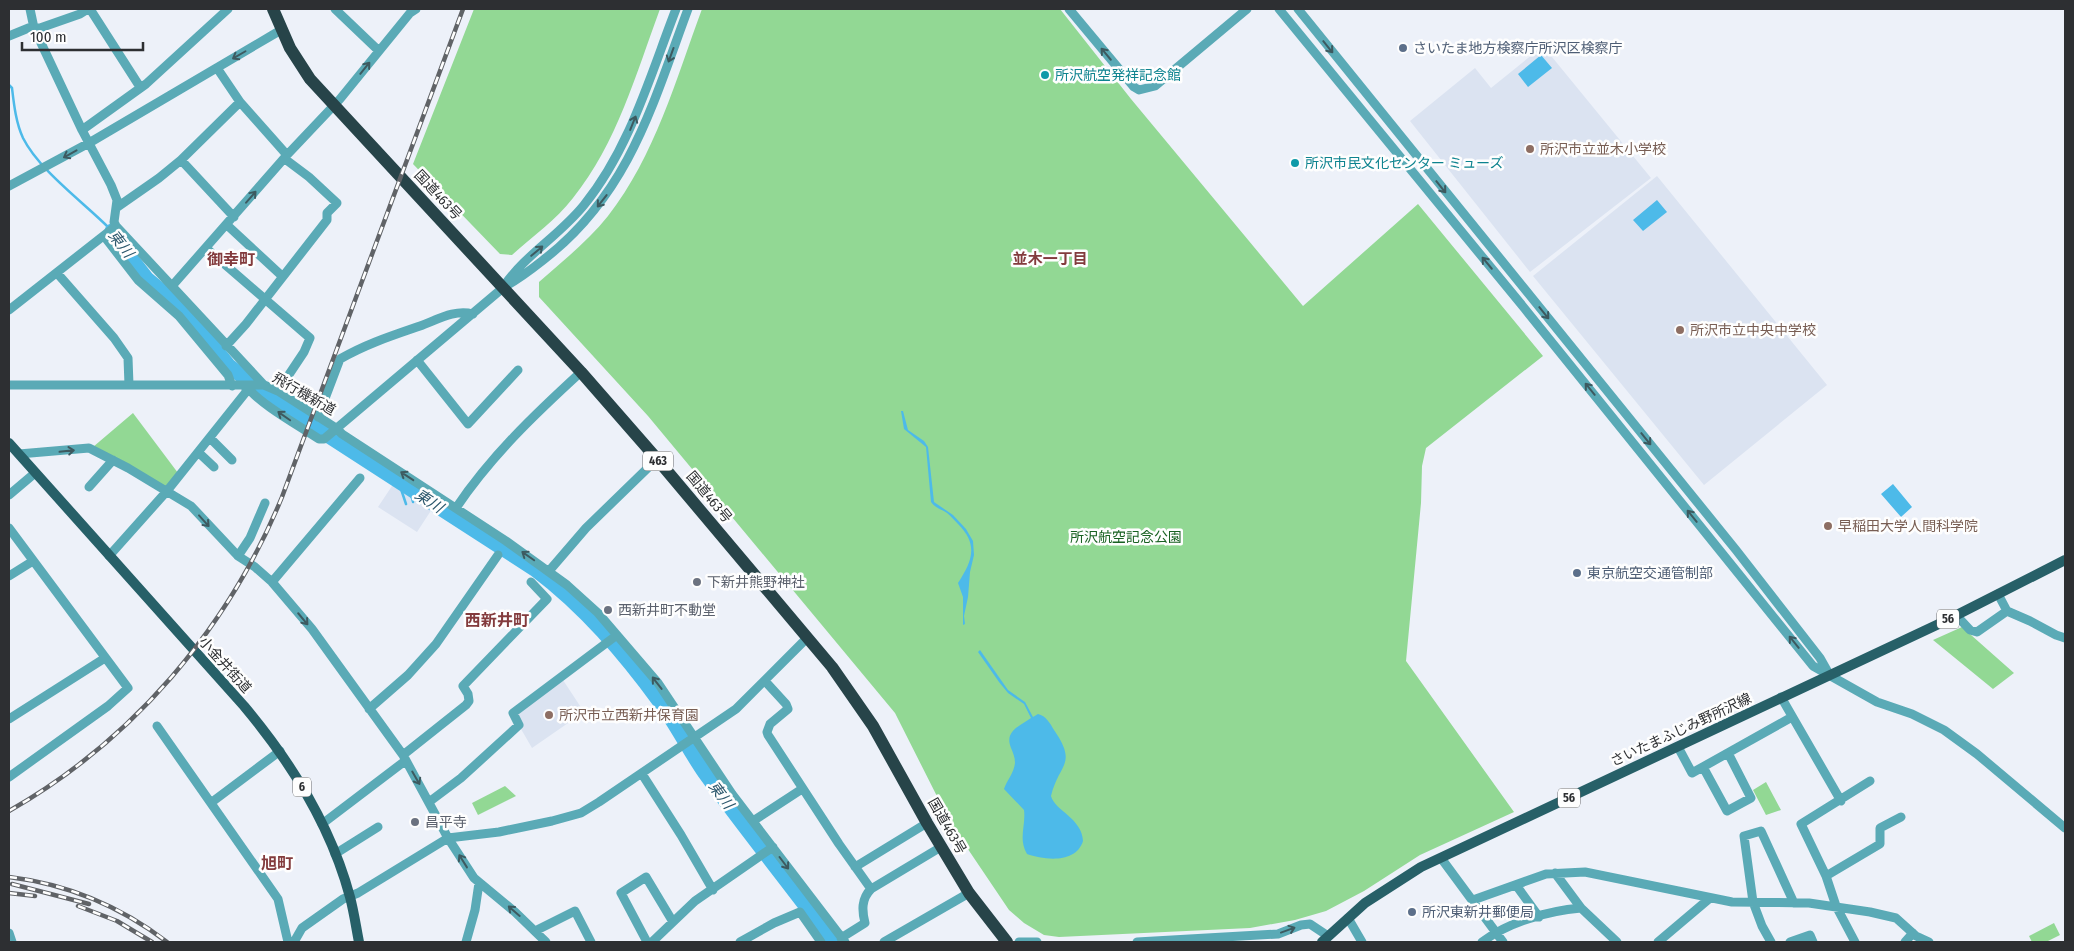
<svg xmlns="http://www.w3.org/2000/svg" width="2074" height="951" viewBox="0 0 2074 951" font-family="'Fira Sans Condensed','Noto Sans JP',sans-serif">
	<rect width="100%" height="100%" fill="#edf1f9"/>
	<path fill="#dbe3f1" d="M1543,46L1651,178L1530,272L1410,121L1475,68L1491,88Z
		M1657,176L1827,385L1704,485L1533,276Z
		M394,483L432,509L417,532L378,507Z
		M563,680L584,712L532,748L521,729L518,714Z"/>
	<path fill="#92d894" d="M474,9H660C636,74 617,143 573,198C556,220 532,237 512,255L500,254L413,164Z
		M702,9H1060L1131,99L1303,306L1418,204L1543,356L1426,448L1422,466L1421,503L1406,661L1514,812L1420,855L1364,891L1326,911L1295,920L1250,928L1059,937L1044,935L1024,923L1009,910L951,824L895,713L648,416L539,297V282C563,261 588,241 608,216C655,156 676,79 702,9Z
		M133,413L178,473L167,488L93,447Z
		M1962,627L2014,673L1993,689L1933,640Z
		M1766,782L1781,810L1766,815L1753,790Z
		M505,786L516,796L478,815L472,803Z
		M2054,923L2060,935L2046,942H2032L2029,936Z"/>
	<path fill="#4dbae9" d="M1541,55L1552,68L1528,87L1518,74Z
		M1657,200L1667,212L1643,231L1633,220Z
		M901,411H903L908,430L924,441L928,447L934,502L953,515L966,529L973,541L974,555L970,572L968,597L964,616L965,624L963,625V597L958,583C972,561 979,545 958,524C954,520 951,516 947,513C941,509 935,508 931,502L926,447L904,429Z
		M1893,484L1912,507L1901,517L1881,494Z
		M980,650L1008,690L1025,702L1033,717L1038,714C1046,716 1050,723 1054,730C1078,765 1059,763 1051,796C1055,811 1082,818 1083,841C1076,864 1044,860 1027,854C1018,839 1026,826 1024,810L1004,789C1007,780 1014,773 1015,763C1015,757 1013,753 1011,748C1004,731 1020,726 1031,718L1024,704L1008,693L999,682L978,652Z"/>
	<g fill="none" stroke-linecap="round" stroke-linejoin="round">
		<path stroke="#4dbae9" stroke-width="2.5" d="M9,85L12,88C14,105 16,123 23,138C39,170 83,202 109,228
			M398,480L406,504
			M409,487L413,502"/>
		<path stroke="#4dbae9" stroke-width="15" d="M112,231L122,247L147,279L170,298L200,330L228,365L267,396L536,570C585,607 624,653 660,702C677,725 689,750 705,773C746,830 791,885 833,942"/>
		<path stroke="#5aaab6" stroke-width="9" d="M30,9L34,28L82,130L111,185L117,200L114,222L116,226L264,385
			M90,9L140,87
			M335,9L379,51
			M1069,9L1134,87L1139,90L1155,86L1247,9
			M1279,9L1525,309L1813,666L1877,702L1912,714L1944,730L1977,754L2065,828
			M1298,9L1736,550L1820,658L1829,674
			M9,36L31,27L40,28L80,14L88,9
			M217,68L240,102L287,155
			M82,130L146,84L228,9
			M181,160L234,217
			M9,186L89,143L281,30
			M116,208L159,178L181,160L240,102
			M227,225L282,276
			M104,236L138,280L179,316L228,375L232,386
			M207,249L310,338L304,352L278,391
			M57,273L114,338L128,358L129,385
			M172,286L287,155L340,99L410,13L416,9
			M504,286C525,255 560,235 584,205C630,148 650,76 676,9
			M9,310L116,226
			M226,346L246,324L327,220V213L337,203L309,177L285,159
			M417,360L468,424L518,370
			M9,385H264L278,391L336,428L342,434L506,541L567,585L598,613L658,683L732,794L845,942
			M246,386C261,405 298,425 319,439H324L504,287C521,278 533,268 547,257C630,191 653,103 688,9
			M318,417L340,359C366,344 391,336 420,326C437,320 454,309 473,314
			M210,438L232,460
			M198,452L214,467
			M19,454L89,448L128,468L191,506L238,556L255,567L272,582L312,629L403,755L448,838L474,878L515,912L546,942
			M89,487L113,460
			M9,495L35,473
			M456,508C491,456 535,414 581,372
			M9,528L128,688L108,706L9,777
			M109,556L167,491L246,392V386
			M238,556L250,538L265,503
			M549,571L586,528L657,459
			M9,576L33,561
			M272,582L360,478
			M1998,594L2007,611L2030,621L2056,635L2065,638
			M1956,615L1970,630L1977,632L2007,611
			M765,681L786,704L788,709L770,724L767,732L768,735L839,844L871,889
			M1781,697L1841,801
			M369,709L408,675L436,644L498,555
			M9,719L105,658
			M157,726L278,899L288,942
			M1678,747L1692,773L1792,717
			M403,755L466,705L469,701L468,694L463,686L547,599L531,582
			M1703,767L1727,811L1751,798L1728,753
			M642,774L681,835L713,890
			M212,802L280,751
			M429,802L461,778L519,725L513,713L617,635
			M753,821L802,789
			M322,824L405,761
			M335,854L378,827
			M1441,858L1503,942
			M855,867L927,823
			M1555,873L1581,908L1617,942
			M1826,876L1880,844V828L1901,817
			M1516,885L1539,917
			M1473,900L1546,874L1585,872L1732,902L1809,903L1870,912L1896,918L1916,936L1929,942
			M1348,918L1362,942
			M535,931L575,911L591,942
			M9,933L12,942
			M841,938L865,923C862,911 861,899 871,889L941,847
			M294,942L302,928L343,899L358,893L448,838L499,832L552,821L581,813L599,802L736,709L807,638
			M466,942L475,910L479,883
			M647,942L621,893L646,877L673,922
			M652,942L695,901L773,847
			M740,942L774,923L800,912L821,942
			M884,942L969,893
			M1019,942H1037
			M1137,942L1278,934L1301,925L1310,924L1328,936
			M1482,942C1509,922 1547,911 1581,908
			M1658,942L1710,898
			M1771,942L1762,926L1753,902L1744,836L1761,831L1794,903
			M1790,942L1810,935L1813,942
			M1855,942L1836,906L1826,876L1801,824L1870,781
			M1905,942L1913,933"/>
		<path stroke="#276068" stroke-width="10" d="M9,443L244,706C291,762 331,826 350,897C354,912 356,927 359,942
			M1322,942L1365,903L1421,867L1943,622L2065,560"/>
		<path stroke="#274449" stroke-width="12" d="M273,9L290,48L310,79L581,372L657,459L832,667L873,726L927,823L969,893L1007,942"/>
		<defs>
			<path id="rail" d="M9,811C132,741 228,629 282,497L463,9
				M9,877C67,884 120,906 167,942
				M12,884L89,904
				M9,893L35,896
				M78,906L117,921L152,942"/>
		</defs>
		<use href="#rail" stroke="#606367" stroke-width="4.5"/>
		<use href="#rail" stroke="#fefefe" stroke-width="2.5" stroke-dasharray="8" stroke-linecap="butt"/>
	</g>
	<defs><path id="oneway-shaft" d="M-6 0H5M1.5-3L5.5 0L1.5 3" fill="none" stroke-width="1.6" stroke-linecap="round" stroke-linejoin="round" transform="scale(1.25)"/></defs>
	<g stroke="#3d5a60">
		<use href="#oneway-shaft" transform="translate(1328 47) rotate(51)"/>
		<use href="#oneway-shaft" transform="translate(1106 54) rotate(-130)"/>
		<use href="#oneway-shaft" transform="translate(239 55) rotate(150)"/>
		<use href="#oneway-shaft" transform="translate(671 55) rotate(110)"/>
		<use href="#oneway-shaft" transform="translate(365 68) rotate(-51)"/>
		<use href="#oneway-shaft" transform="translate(633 123) rotate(-68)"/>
		<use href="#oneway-shaft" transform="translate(70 154) rotate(151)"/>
		<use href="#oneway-shaft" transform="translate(1441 187) rotate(51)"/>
		<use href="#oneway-shaft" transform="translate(251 197) rotate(-49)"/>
		<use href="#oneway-shaft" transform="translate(602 201) rotate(128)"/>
		<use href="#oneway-shaft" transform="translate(537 251) rotate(-40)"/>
		<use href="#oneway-shaft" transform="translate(1487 263) rotate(-130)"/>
		<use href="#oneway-shaft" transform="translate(1544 313) rotate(51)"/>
		<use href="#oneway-shaft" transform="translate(1590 389) rotate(-129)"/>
		<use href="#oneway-shaft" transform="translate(284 416) rotate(-145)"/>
		<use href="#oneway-shaft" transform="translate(1646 439) rotate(51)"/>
		<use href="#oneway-shaft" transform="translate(67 451) rotate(-6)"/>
		<use href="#oneway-shaft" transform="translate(407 476) rotate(-147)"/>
		<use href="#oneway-shaft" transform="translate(1692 516) rotate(-129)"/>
		<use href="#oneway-shaft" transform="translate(204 521) rotate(48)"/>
		<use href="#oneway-shaft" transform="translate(528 556) rotate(-145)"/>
		<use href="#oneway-shaft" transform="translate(303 619) rotate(50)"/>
		<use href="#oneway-shaft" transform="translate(1794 642) rotate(-129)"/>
		<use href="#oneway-shaft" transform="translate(657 683) rotate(-128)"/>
		<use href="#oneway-shaft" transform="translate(416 778) rotate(60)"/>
		<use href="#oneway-shaft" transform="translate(463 861) rotate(-122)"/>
		<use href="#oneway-shaft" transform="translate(784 863) rotate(53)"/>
		<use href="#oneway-shaft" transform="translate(514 911) rotate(-139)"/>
		<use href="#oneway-shaft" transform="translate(1288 930) rotate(-20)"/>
	</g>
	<g fill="#5c6f8a" stroke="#fefefe" stroke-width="2">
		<circle cx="1403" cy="48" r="5"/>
		<circle cx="1577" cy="573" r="5"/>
		<circle cx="1412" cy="912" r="5"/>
	</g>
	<g fill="#0f9aa8" stroke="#fefefe" stroke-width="2">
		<circle cx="1045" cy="75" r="5"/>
		<circle cx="1295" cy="163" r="5"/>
	</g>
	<g fill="#8d6e63" stroke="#fefefe" stroke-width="2">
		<circle cx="1530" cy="149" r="5"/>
		<circle cx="1680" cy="330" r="5"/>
		<circle cx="1828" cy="526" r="5"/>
		<circle cx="549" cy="715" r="5"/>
	</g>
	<g fill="#6b7280" stroke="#fefefe" stroke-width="2">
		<circle cx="697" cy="582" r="5"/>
		<circle cx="608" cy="610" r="5"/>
		<circle cx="415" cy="822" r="5"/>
	</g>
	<g text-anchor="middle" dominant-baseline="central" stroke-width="5" stroke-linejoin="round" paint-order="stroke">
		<g fill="#fefefe" stroke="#6c6d6f" stroke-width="1">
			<rect x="643" y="451.5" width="30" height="19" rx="4"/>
			<rect x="1937" y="609.5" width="22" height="19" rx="4"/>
			<rect x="293" y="777.5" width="18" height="19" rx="4"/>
			<rect x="1558" y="788.5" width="22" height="19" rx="4"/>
		</g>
		<g font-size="12" font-weight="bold" fill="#2d2f32">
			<text x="658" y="461">463</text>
			<text x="1948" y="619">56</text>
			<text x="302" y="787">6</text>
			<text x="1569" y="798">56</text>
		</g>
		<g font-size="14" fill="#4e5e75" stroke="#fefefe" text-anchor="start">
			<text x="1413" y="48">さいたま地方検察庁所沢区検察庁</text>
			<text x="1587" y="573">東京航空交通管制部</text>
			<text x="1422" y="912">所沢東新井郵便局</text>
		</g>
		<g font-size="14" fill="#0d838f" stroke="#fefefe" text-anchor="start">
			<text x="1055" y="75">所沢航空発祥記念館</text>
			<text x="1305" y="163">所沢市民文化センター ミューズ</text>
		</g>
		<g font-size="14" fill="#785e54" stroke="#fefefe" text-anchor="start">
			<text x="1540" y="149">所沢市立並木小学校</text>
			<text x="1690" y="330">所沢市立中央中学校</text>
			<text x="1838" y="526">早稲田大学人間科学院</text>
			<text x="559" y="715">所沢市立西新井保育園</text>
		</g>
		<g font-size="14" fill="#2d2f32" stroke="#fefefe">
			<text transform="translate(438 195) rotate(47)">国道463号</text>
			<text transform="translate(304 394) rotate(30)">飛行機新道</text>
			<text transform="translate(709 497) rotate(50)">国道463号</text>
			<text transform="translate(225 665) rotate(48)">小金井街道</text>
			<text transform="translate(1681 730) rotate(-25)">さいたまふじみ野所沢線</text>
			<text transform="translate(947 826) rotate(60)">国道463号</text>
		</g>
		<g font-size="14" fill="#186121" stroke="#fefefe">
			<text x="1126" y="537">所沢航空記念公園</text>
		</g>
		<g font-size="14" fill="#5b616d" stroke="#fefefe" text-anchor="start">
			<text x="707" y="582">下新井熊野神社</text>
			<text x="618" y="610">西新井町不動堂</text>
			<text x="425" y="822">昌平寺</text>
		</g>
		<g font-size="15" font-style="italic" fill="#2a566b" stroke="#fefefe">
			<text transform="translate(121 244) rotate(52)">東川</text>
			<text transform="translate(429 501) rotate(33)">東川</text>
			<text transform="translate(721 795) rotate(53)">東川</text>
		</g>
		<g font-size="15" font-weight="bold" fill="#833b3d" stroke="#fefefe">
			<text x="1050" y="259">並木一丁目</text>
		</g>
		<g font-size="16" font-weight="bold" fill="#833b3d" stroke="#fefefe">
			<text x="231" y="259">御幸町</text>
			<text x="497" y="620">西新井町</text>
			<text x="277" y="863">旭町</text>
		</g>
	</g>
	<rect width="2074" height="951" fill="none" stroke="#2d2f32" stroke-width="20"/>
	<path d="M22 42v8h121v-8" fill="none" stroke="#2d2f32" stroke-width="2.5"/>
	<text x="30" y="42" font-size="15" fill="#2d2f32" stroke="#fefefe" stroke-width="4" paint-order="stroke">100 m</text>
</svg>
